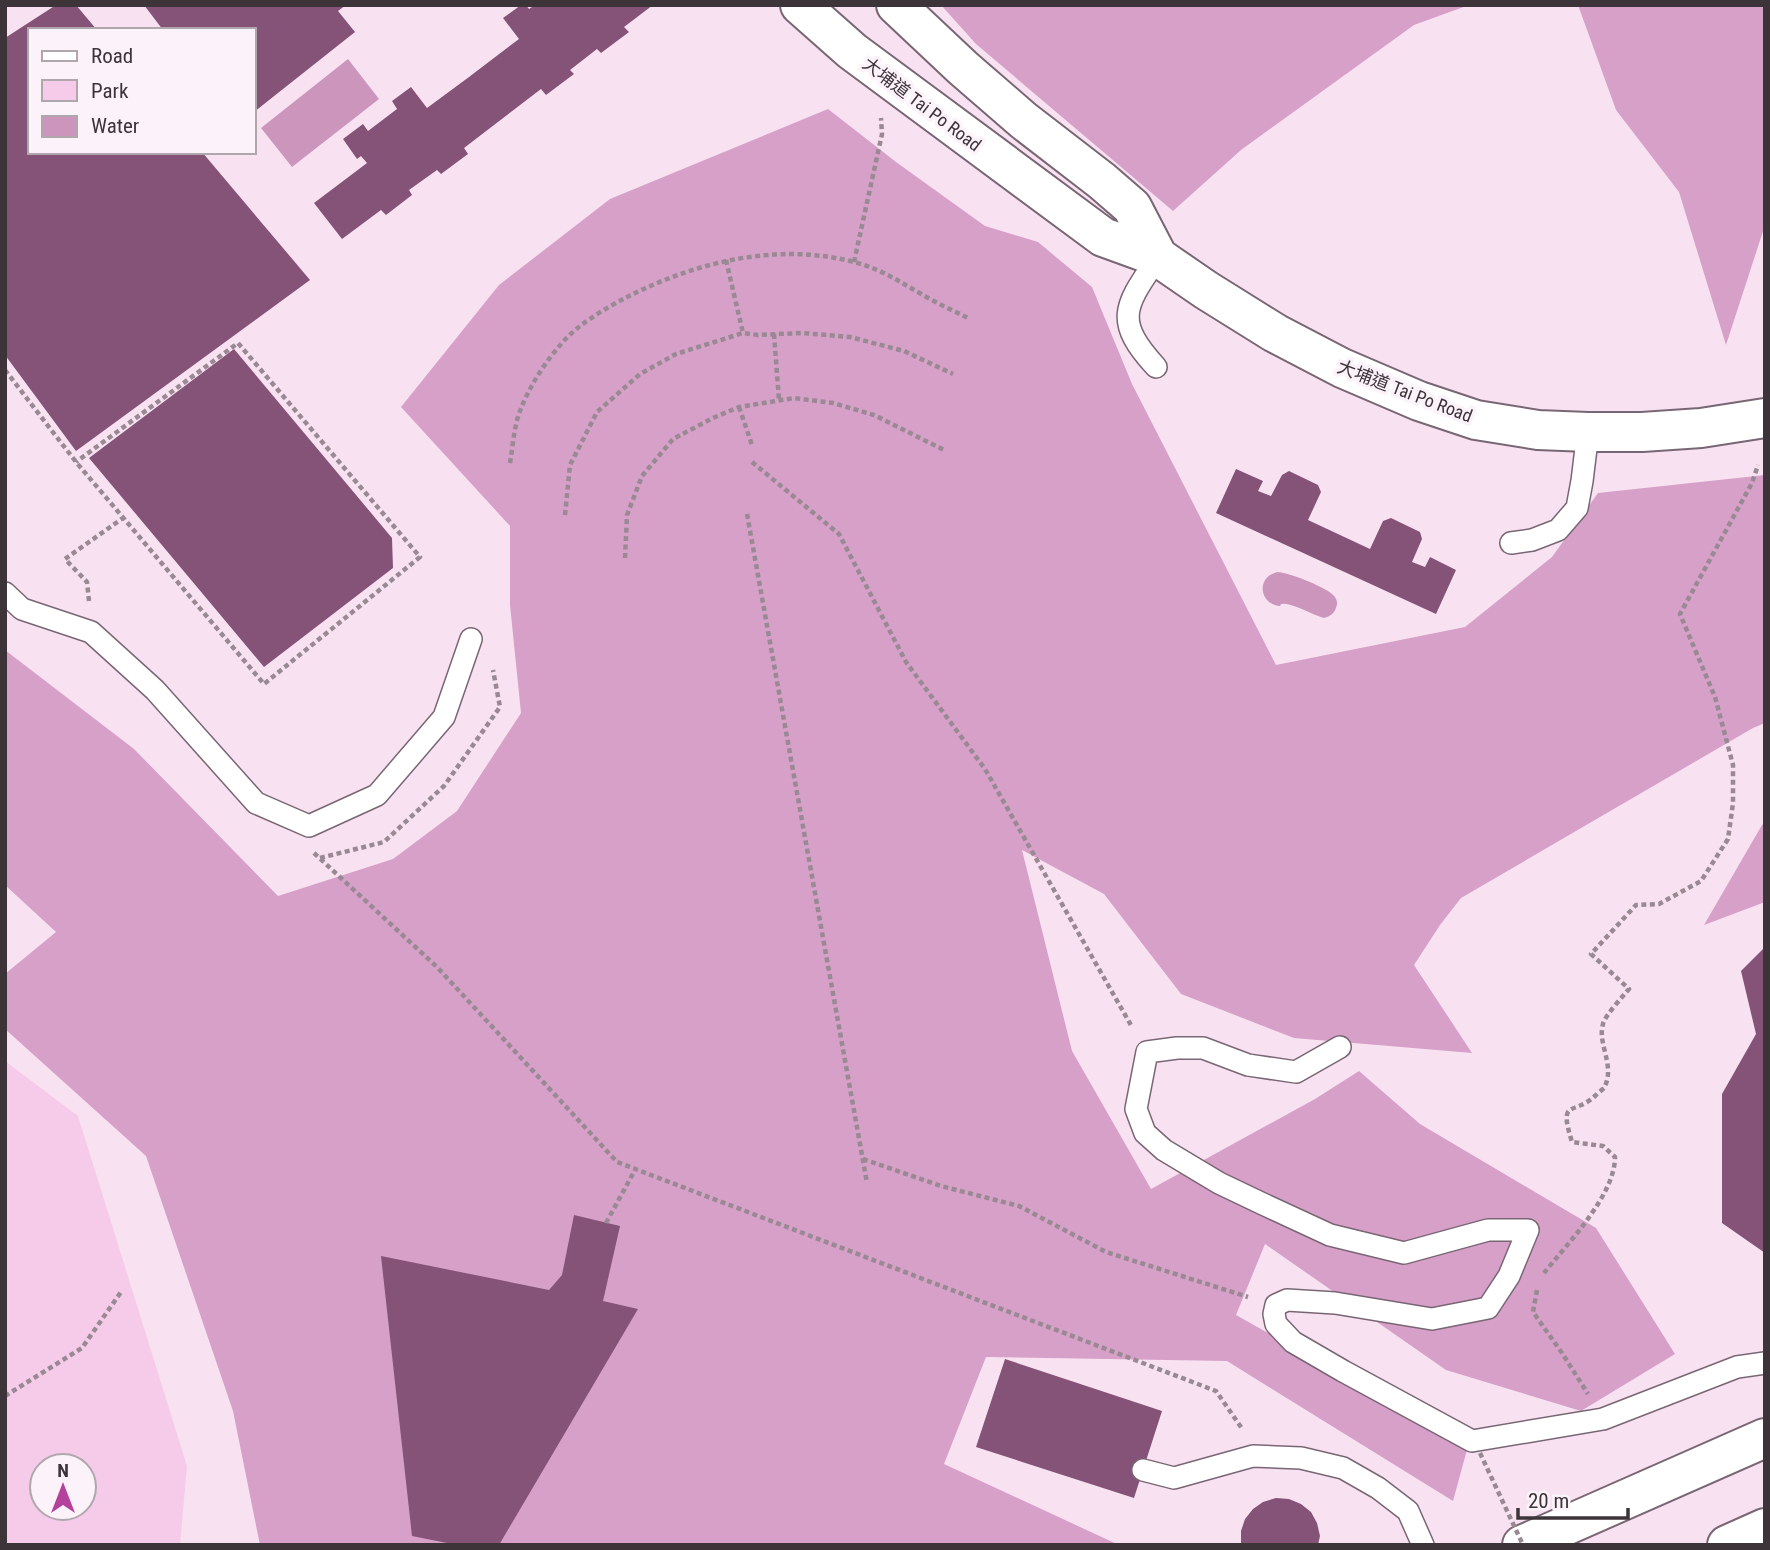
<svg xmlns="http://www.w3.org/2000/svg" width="1770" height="1550" viewBox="0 0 1770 1550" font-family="'Roboto Condensed','Noto Sans TC',sans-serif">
	<rect width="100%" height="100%" fill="#f8e2f1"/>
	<path fill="#f6cbe9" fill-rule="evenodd" d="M5,1061L78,1116L187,1466L180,1545H5ZM42,1466H84V1508H42Z"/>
	<path fill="#d7a0c8" d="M941,5H1469L1414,25L1241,150L1173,211L976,44Z
		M1578,5H1765V225L1726,345L1679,192L1616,110Z
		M828,109L896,162L985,226L1038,242L1092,287L1132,384L1276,665L1465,627L1552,557L1598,493L1765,475V723L1753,728L1461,898L1440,925L1414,965L1472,1053L1294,1038L1181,994L1104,894L1022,850L1072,1051L1151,1189L1315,1099L1359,1071L1420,1124L1596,1228L1675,1354L1581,1411L1446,1370L1265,1244L1236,1315L1468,1446L1453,1501L1227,1361L986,1357L944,1464L1119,1545H260L233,1411L146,1156L5,1029V974L56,932L5,885V650L134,749L278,896L393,859L457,811L521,713L510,605V526L401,407L499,285L610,199Z
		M1765,822V902L1704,925L1762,825Z"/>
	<path fill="#cb95bc" d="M348,59L379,99L292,167L261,128Z
		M1277,572C1288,572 1329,588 1335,597C1337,601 1338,603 1336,608C1334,614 1330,616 1324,618C1313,615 1296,605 1286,604C1276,603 1285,608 1275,605C1265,602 1260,591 1264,582C1267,576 1271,574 1277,572Z"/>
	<path fill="#845377" d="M56,5H76L97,30H30V152H202L310,280L76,451L5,355V38Z
		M144,5H346L338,11L355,32L254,112V30H163Z
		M521,5H526L529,9L535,5H653L624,27L629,32L601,53L597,49L570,70L574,74L546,95L541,89L464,148L468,154L441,174L437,170L409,190L412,195L386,215L381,210L342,239L314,203L367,163L361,156L357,159L343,139L363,124L368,131L397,109L392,101L411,87L427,108L469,77L519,39L503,18Z
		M234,349L392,538L393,568L264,667L89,458Z
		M1236,469L1263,481L1258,491L1271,496L1282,475L1289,471L1318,485L1321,492L1308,520L1370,549L1383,521L1391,518L1420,532L1422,539L1412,562L1425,567L1430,557L1456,570L1436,614L1216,513Z
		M1765,947V1253L1722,1223V1094L1756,1034L1741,971Z
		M574,1215L620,1226L603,1301L638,1309L499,1545H457L412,1536L381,1256L549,1290L562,1275Z
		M1005,1359L1162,1411L1134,1498L976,1447Z
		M1276,1498L1289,1499L1301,1504L1311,1512L1317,1523L1320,1536L1318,1545H1241V1531L1245,1519L1253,1509L1263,1502Z"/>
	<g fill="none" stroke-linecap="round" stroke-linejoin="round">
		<defs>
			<path id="lane" d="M1156,367C1112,319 1126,305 1158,257
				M1511,543L1532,540L1558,530L1577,508L1582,481L1588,432
				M5,593L22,609L91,632L155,690L256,803L309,826L377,795L444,717L471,639
				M1340,1047L1296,1072L1248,1065L1203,1048H1177L1147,1052L1136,1109L1145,1133L1164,1150L1219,1183L1263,1204L1330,1235L1404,1253L1488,1230H1528L1509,1276L1488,1308L1432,1319L1335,1303L1287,1300L1276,1305L1274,1314L1276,1324L1293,1342L1343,1371L1472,1441L1603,1419L1737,1367L1765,1363
				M1143,1470L1174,1478L1253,1456L1301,1458L1343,1468L1378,1488L1408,1511L1423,1545"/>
			<path id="primary" d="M800,5L852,51L1103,237L1158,257L1206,290L1275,333L1342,368L1419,401L1476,420L1538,430L1588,432H1642L1701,428L1765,418
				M896,5L963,68L1023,120L1102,181L1132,207L1158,257"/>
			<path id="highway" d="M1522,1545L1765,1438
				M1727,1545L1765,1528"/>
		</defs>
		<use href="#lane" stroke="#796674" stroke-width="24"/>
		<use href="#primary" stroke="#796674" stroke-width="42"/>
		<use href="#highway" stroke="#796674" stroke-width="42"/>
		<path stroke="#988993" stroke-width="4.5" stroke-dasharray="5 3.5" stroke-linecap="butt" d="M726,260L743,333
			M854,262L882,134L881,118
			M774,334L779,400
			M5,370L76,462L264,684L420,557L238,343L76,462
			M739,407L752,445
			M752,462L839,534L906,662L985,769L1132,1027
			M510,463C513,446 514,426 520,411C529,387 545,362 562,343C577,325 606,308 627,297C696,262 777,242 854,262C882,269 905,285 930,299C943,306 956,312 968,318
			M747,514L867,1183
			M565,515L570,465L597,412L640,374L676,354L743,333L758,335L802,333L850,337L904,351L953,374
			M625,558L627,515L642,476L673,439L713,418L739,407L794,398L833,403L874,415L946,451
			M89,601L87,582L65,559L123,518
			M314,853L437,967L617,1162L1216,1391L1243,1430
			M320,858L384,842L444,786L500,707L493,670
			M863,1159L941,1186L1019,1206L1106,1252L1248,1297
			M606,1223L635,1170
			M1544,1273C1568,1243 1615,1195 1615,1157L1603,1146L1572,1142C1558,1097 1573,1117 1596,1095C1597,1094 1603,1089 1604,1088C1616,1066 1597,1044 1603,1024C1604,1017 1623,996 1629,989L1591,954L1636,905L1659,904L1701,881L1728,839L1733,803V765L1715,697L1680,614L1752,483L1758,465
			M1537,1290L1533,1312L1562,1353L1588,1394
			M5,1396L82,1348L121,1292"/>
		<use href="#lane" stroke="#fff" stroke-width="21"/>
		<use href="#primary" stroke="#fff" stroke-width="38"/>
		<use href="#highway" stroke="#fff" stroke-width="38"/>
		<path stroke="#988993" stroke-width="4.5" stroke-dasharray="5 3.5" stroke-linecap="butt" d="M1480,1453L1523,1545"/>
	</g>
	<g text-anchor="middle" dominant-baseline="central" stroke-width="7" stroke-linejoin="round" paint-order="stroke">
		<g font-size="18" fill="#3d343a" stroke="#fcf3fa">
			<text transform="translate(922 104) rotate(37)">大埔道 Tai Po Road</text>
			<text transform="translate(1405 391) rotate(21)">大埔道 Tai Po Road</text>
		</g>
	</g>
	<rect width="1770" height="1550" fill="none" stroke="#3d343a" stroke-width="14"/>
	<rect x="28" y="28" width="228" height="126" fill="#fcf3fa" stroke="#b0a7ad" stroke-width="2"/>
	<rect x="42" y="51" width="35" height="10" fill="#ffffff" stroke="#b0a7ad" stroke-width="2"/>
	<text x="91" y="63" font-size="21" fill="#3d343a">Road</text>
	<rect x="42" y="80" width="35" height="21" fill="#f6cbe9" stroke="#b0a7ad" stroke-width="2"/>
	<text x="91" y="98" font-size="21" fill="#3d343a">Park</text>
	<rect x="42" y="116" width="35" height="21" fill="#cb95bc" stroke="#b0a7ad" stroke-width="2"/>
	<text x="91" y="133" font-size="21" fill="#3d343a">Water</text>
	<g transform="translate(63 1487)"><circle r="33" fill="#fcf3fa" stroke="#b0a7ad" stroke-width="2"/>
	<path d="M0-5L12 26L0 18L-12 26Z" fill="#b4429d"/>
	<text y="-10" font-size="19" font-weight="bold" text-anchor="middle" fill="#3d343a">N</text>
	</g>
	<path d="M1518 1508v10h110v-10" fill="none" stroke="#3d343a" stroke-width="3.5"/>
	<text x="1528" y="1508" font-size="21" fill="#3d343a" stroke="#fcf3fa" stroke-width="5" paint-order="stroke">20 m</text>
</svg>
